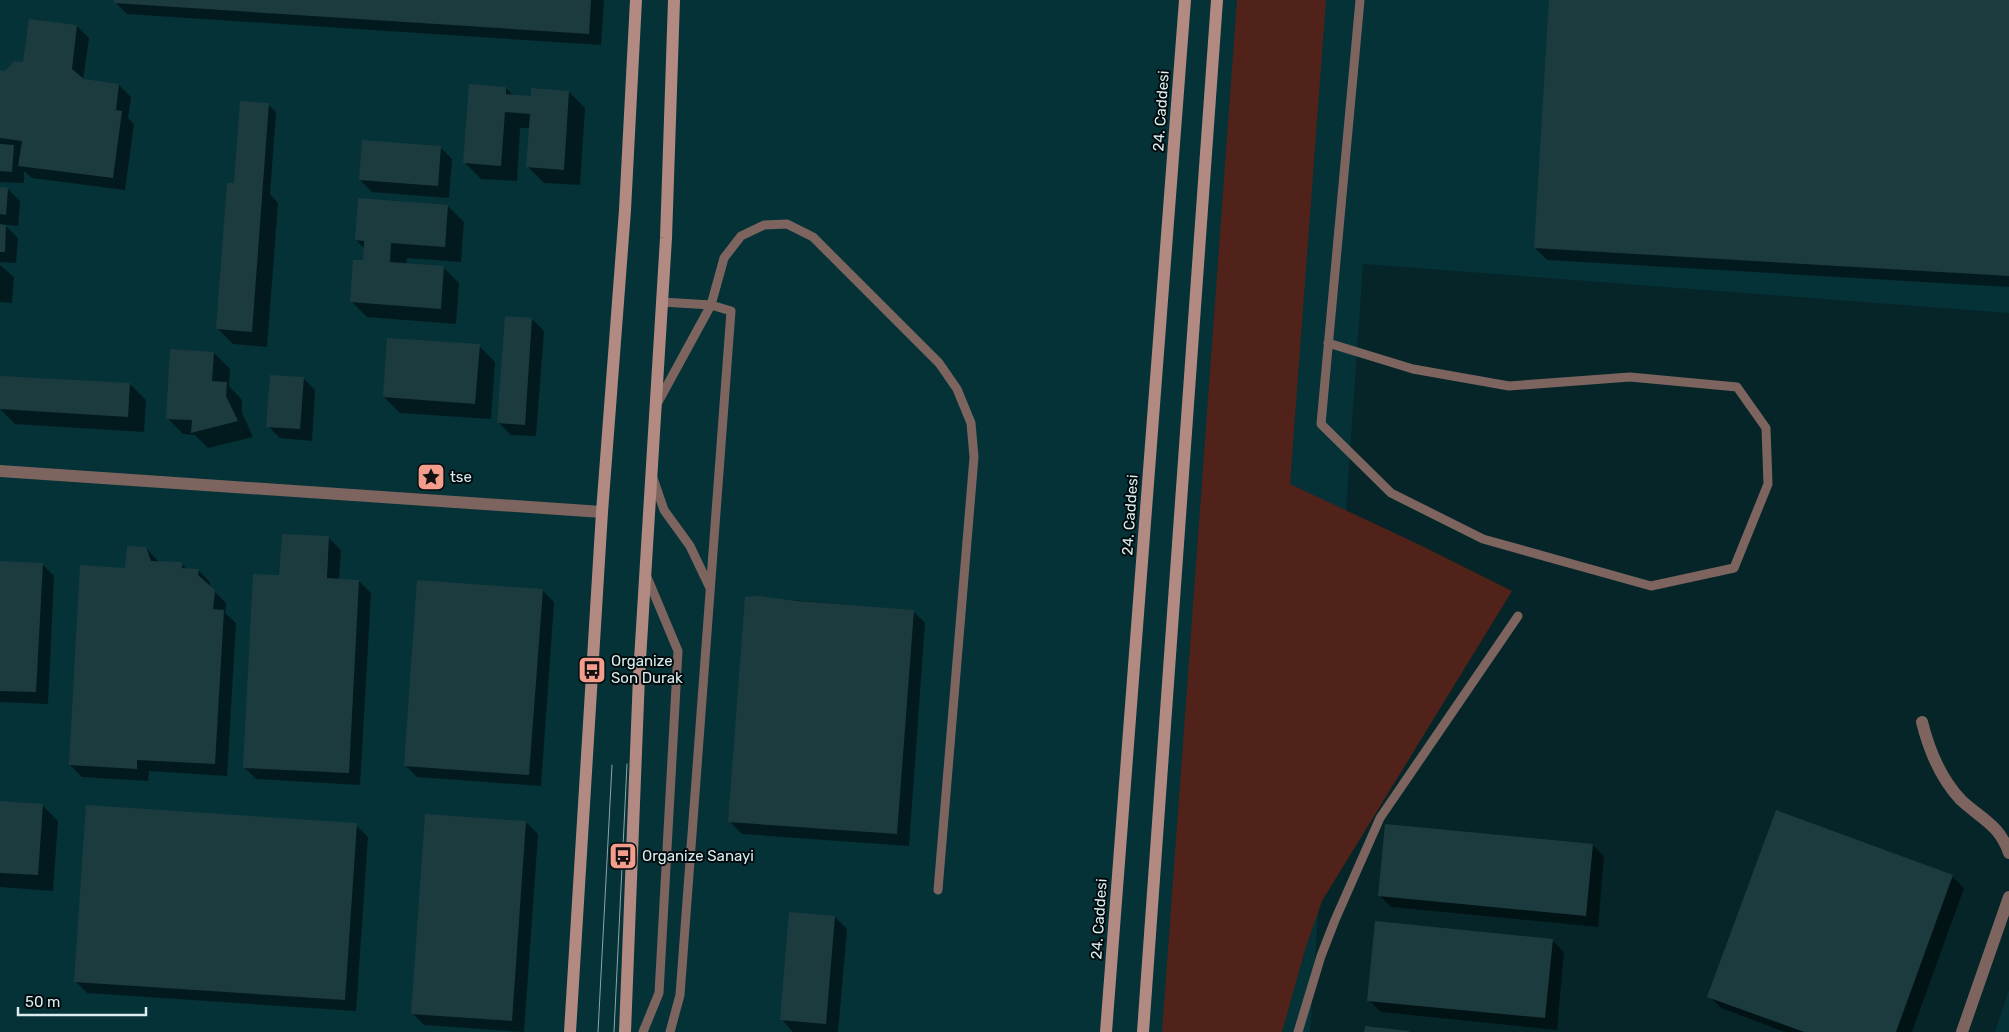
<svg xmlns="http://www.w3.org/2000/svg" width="2009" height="1032" viewBox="0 0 2009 1032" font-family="Rubik,sans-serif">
	<rect width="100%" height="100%" fill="#052529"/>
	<path fill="#043237" d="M0,0H2009V313L1363,264L1310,1032H0Z
		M2009,990V1032H1995Z"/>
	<path fill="#50221a" d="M1237,0H1326L1290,484L1420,545L1512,591L1322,901L1305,950L1282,1032H1162Z"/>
	<path fill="#0007" d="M115,0H604L601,45L127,14L115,2Z
		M1550,0H2009V287L1547,260L1535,248Z
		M77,26L89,38L83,80L119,85L131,97L128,118L134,124L125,190L32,178L24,171V183L0,182V72H5L25,64Z
		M506,88L514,96L532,97L569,92L585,108L580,185L544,183L528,167L530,128H520L517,181L481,179L465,163Z
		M268,105L276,112L270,194L278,203L267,347L233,344L217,328L238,185Z
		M440,147L452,159L449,198L372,192L360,180Z
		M0,188L8,189L20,201L18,226L5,225L18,238L16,263L0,262Z
		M448,206L464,222L461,262L407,258L406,265L443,267L459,283L456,324L367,317L351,301L364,262L365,249L356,240Z
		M0,265L14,277L12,303L0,302Z
		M532,319L544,331L536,436L511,435L499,423Z
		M479,346L495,362L491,419L400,413L384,397Z
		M214,353L230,369L229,386L242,400V413L253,437L208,448L195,435L183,434L167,418Z
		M303,378L315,390L312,441L280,438L268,426Z
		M130,384L146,400L144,432L15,424L0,409V398Z
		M329,538L341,550L339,580L359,581L371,593L360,785L256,779L244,767L280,577Z
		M146,548L159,562L181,564L187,569L198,570L210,582V587L226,603L225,613L236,623L227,776L149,771L148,781L82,777L70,765L126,569Z
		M0,562L42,564L54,576L48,704L0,702Z
		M542,590L554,602L541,786L417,777L405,765Z
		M759,597L913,611L925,623L909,846L742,834L730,822Z
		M0,802L42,805L58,821L53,891L0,887Z
		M526,822L538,834L524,1032L424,1025L412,1013Z
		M356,825L368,837L356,1011L87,993L75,981Z
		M1593,845L1604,857L1598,927L1391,907L1379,895Z
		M1952,876L1964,888L1912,1032H1785L1721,1008L1709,996Z
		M835,917L847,929L838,1032H793L782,1020Z
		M1552,940L1564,952L1557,1030L1381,1012L1369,1000Z"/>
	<path fill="#1c3b3f" d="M114,0H591L589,34L114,3Z
		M1549,0H2009V276L1534,248Z
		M29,19L77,25L72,69L84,79L119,84L116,110L122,111L113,178L18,166L22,141L0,138V70L5,71L14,61L23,62Z
		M469,84L506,87V94L531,96V88L569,91L564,170L526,167L530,114L505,112L501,166L463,163Z
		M240,101L269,103L252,332L216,329L227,183H234Z
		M362,140L441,146L438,186L359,180Z
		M0,144L14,145L12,172L0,171Z
		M0,187L8,188L6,215L0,214Z
		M358,198L448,205L445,247L391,243L390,262L444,266L441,309L350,302L353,260H363L364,241L355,240Z
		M0,224L6,225L5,252H0Z
		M505,316L532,318L525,425L497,423Z
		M387,338L480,344L475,404L383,397Z
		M170,349L214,352L212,381L227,382L226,396L238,421L191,433L192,420L166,419Z
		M270,375L304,377L300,429L266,427Z
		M0,376L130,383L128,417L0,409Z
		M282,534L329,536L327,578L359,580L349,773L243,768L253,574L279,575Z
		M127,546L146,547L151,561L182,562V568L199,569L198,575L215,590L213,609L224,610L215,764L137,760V769L69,765L80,565L125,568Z
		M0,561L43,563L36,692L0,691Z
		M417,580L543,589L529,775L404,766Z
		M759,596L798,601L914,610L897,834L728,822L745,597Z
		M0,801L43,804L38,875L0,873Z
		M86,805L357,823L345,1000L74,982Z
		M1776,810L1953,875L1896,1032H1804L1707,997Z
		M425,814L526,821L512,1021L411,1014Z
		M1385,824L1593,844L1586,916L1378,896Z
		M789,912L835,916L826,1024L780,1020Z
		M1375,921L1553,939L1545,1018L1367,1001Z
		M1365,1026L1409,1031V1032H1364Z"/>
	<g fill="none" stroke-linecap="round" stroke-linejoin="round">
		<path stroke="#7d645f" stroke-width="9" d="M662,302L711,305L724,258L741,236L764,225L787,224L813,237L939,363L957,389L971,423L974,457L938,890
			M1328,343L1413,369L1509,386L1630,377L1737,387L1766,428L1768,484L1734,568L1651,586L1483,539L1391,493L1321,424L1360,0
			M657,404L711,305L731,311L680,995L670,1032
			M653,478L664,510L690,546L710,588
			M643,1032L659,993L678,651L647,577
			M1298,1032L1321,956L1335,920L1380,818L1518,616"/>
		<path stroke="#7d645f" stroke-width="12" d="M0,471L602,512
			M1922,722C1929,750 1940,778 1961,800C1980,818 2000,825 2009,853
			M1962,1032L2009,897"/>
		<path stroke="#b28a82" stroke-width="12" d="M570,1032L602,512L625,210L636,0
			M625,1032L639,676L666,238L674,0
			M1106,1032L1185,0
			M1143,1032L1217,0"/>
		<path stroke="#8ea5a7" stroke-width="1" d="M598,1032L612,765
			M614,1032L627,764"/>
	</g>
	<defs>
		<symbol id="sight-square" viewBox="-11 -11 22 22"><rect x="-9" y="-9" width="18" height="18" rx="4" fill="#f49d8d" stroke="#020c0e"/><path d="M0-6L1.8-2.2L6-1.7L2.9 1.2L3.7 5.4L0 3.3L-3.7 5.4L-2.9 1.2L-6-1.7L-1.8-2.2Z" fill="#111"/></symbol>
		<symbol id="bus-square" viewBox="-11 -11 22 22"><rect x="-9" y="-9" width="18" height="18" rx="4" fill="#f49d8d" stroke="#020c0e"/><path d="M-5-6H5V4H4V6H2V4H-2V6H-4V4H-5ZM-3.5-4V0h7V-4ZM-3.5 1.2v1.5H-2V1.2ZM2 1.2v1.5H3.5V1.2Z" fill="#111"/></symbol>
	</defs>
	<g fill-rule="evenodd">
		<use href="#sight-square" x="415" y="461" width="32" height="32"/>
		<use href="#bus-square" x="576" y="654" width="32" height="32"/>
		<use href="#bus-square" x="607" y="840" width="32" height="32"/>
	</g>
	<g text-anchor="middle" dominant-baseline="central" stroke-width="4" stroke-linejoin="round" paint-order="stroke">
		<g font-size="15" fill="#daecee" stroke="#020c0e">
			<text transform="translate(1161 111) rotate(-86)">24. Caddesi</text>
			<text transform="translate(1130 515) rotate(-86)">24. Caddesi</text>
			<text transform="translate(1099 919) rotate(-86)">24. Caddesi</text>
		</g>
		<g font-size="15" fill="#daecee" stroke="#020c0e" text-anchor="start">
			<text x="450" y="477">tse</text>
			<text x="611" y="661">Organize<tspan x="611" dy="17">Son Durak</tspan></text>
			<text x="642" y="856">Organize Sanayi</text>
		</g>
	</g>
	<path d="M18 1007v8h128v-8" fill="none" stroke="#daecee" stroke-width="2.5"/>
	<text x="25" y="1007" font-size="15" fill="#daecee" stroke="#020c0e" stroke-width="4" paint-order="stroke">50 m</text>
</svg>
